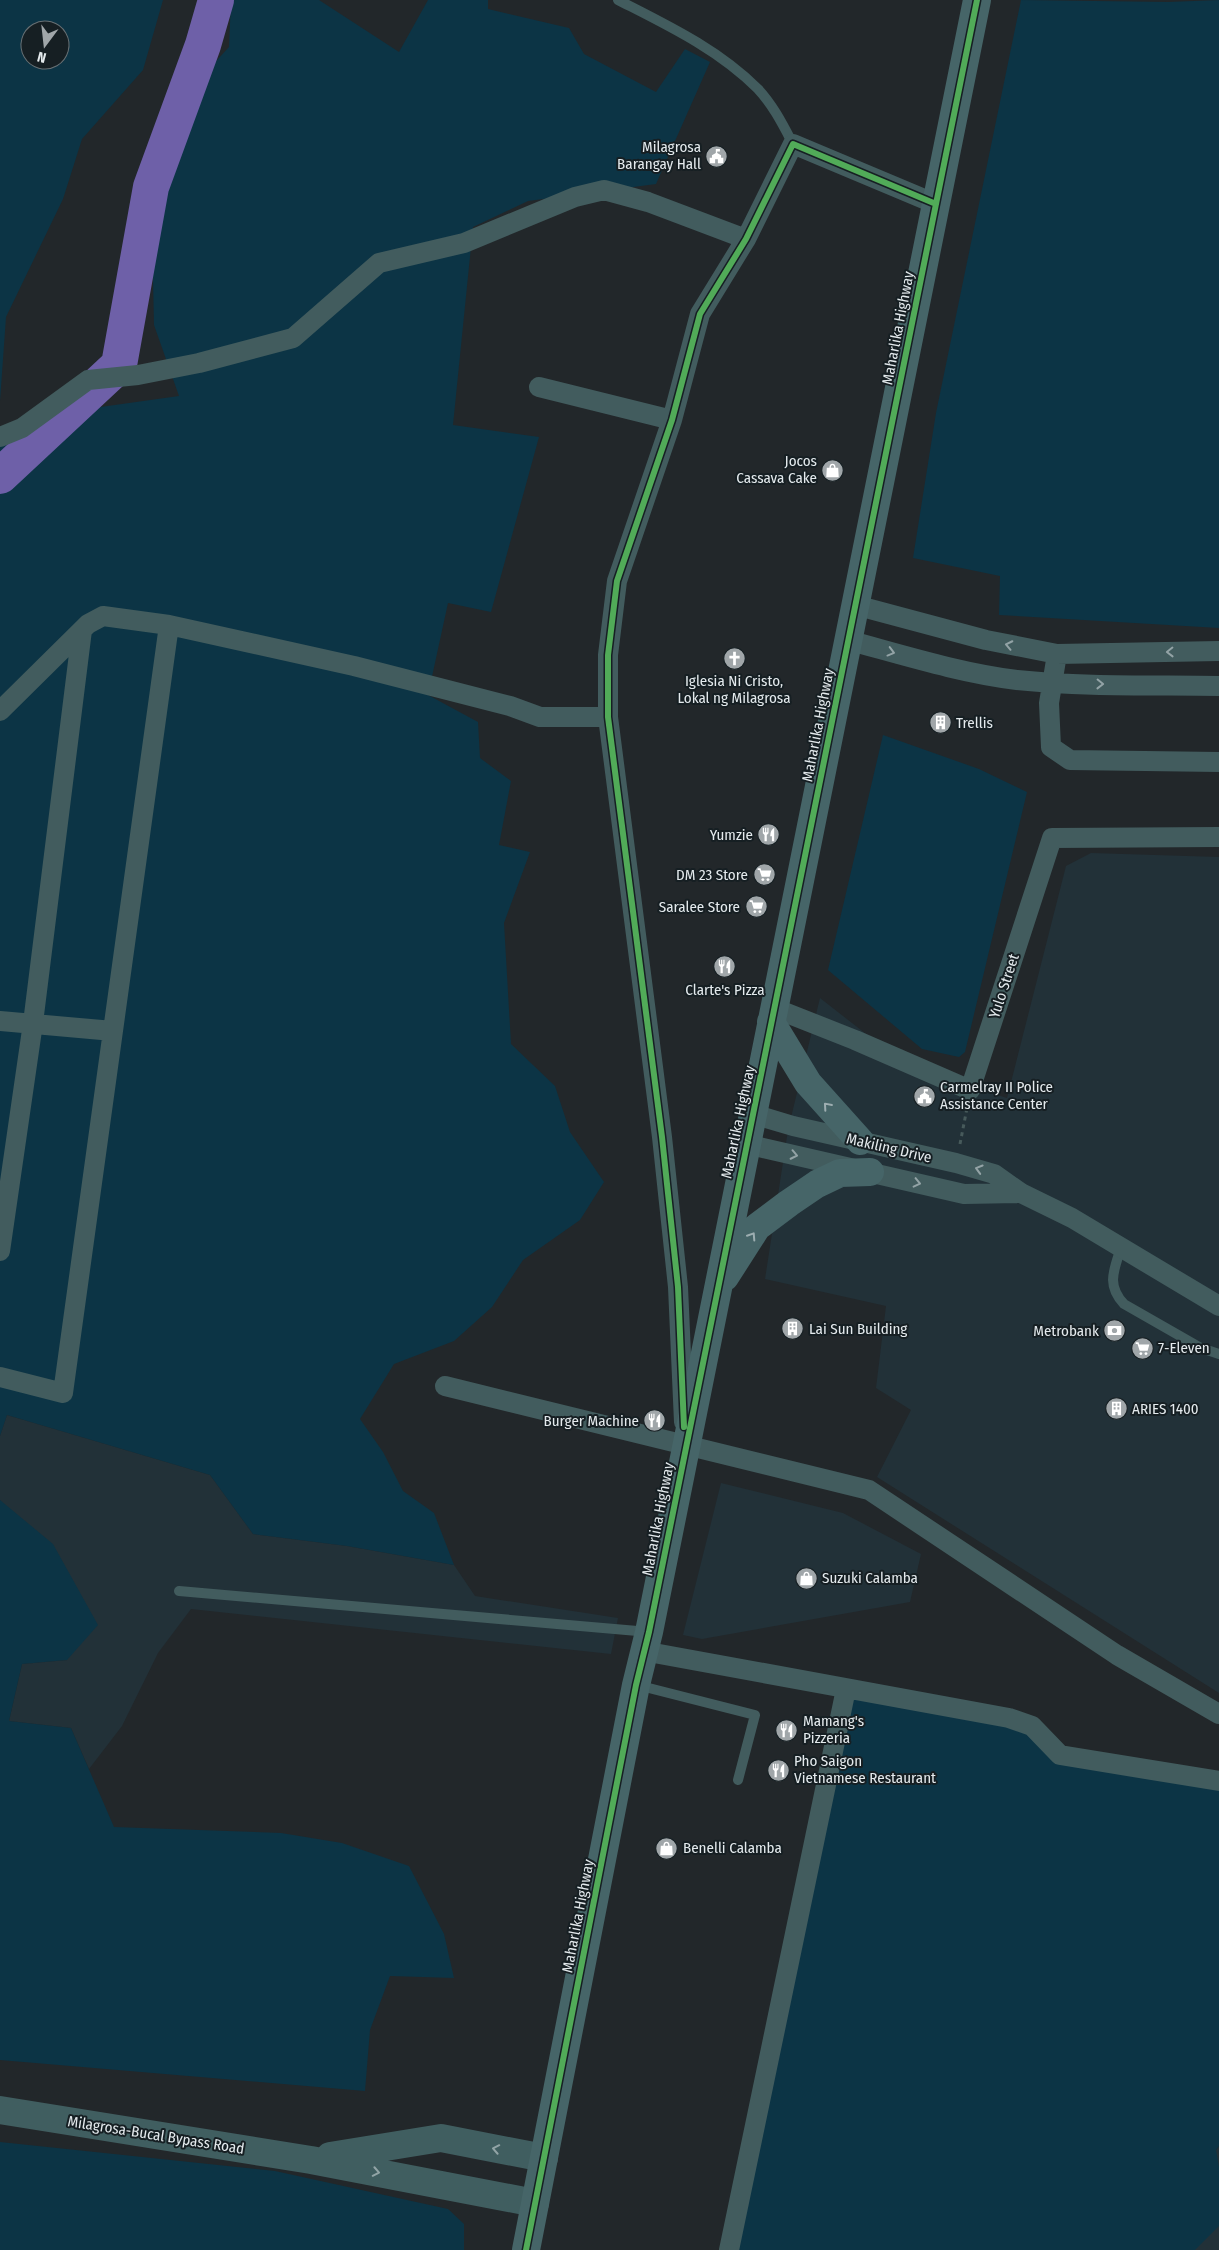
<svg xmlns="http://www.w3.org/2000/svg" width="1219" height="2250" viewBox="0 0 1219 2250" font-family="'Fira Sans Condensed',sans-serif">
	<rect width="100%" height="100%" fill="#22272a"/>
	<path fill="#223138" d="M1091,853L1219,857V1693L877,1477L911,1410L876,1388L886,1306L765,1279L788,1130L820,998L907,1066L1007,1098L1066,866Z
		M7,1415L210,1475L253,1534L347,1546L454,1565L475,1596L618,1618L611,1654L191,1609L158,1653L122,1726L89,1769L71,1728L9,1721L22,1664L67,1660L0,1500V1436Z
		M721,1483L843,1513L921,1554L910,1602L702,1639L683,1635Z
		M1219,2146V2250H1184L1216,2150Z"/>
	<path fill="#0c3445" fill-rule="evenodd" d="M0,0H163L143,70L82,139L63,199L6,317L0,401ZM30,30H60V60H30Z
		M231,0H319L399,52L428,0H488V9L569,28L584,54L656,92L685,49L710,62L656,184L528,201L473,227L453,425L539,437L491,612L448,603L428,695L478,722L480,758L511,781L499,845L530,852L504,923L511,1044L555,1086L570,1132L604,1182L580,1220L523,1260L492,1307L454,1341L394,1364L360,1419L383,1452L403,1491L434,1513L454,1565L347,1546L253,1534L210,1475L7,1415L0,1436V430L72,411L179,396L154,325L151,187L185,95L229,47Z
		M1021,0L1168,2L1219,0V628L999,615L1000,576L913,558L936,413Z
		M883,735L979,769L1027,792L965,1052L959,1057L922,1049L828,970Z
		M0,1500L53,1544L98,1625L67,1660L22,1664L9,1721L71,1728L114,1827L281,1833L342,1843L409,1866L444,1934L454,1978L390,1976L370,2030L365,2091L0,2060Z
		M847,1694L1007,1717L1054,1750L1219,1779V2146L1216,2150L1219,2167V2226L1195,2250H735Z
		M0,2142L275,2171L448,2209L464,2224V2250H0Z"/>
	<g fill="none" stroke-linecap="round" stroke-linejoin="round">
		<path stroke="#6e60a8" stroke-width="36" d="M0,476L119,365L151,187L203,45L216,0"/>
		<path stroke="#475a5b" stroke-width="3" stroke-dasharray="4 4" stroke-linecap="butt" d="M960,1144L967,1108"/>
		<path stroke="#425c5e" stroke-width="10" d="M618,0C667,25 718,49 758,89C773,105 783,125 793,144
			M1121,1248C1114,1270 1106,1285 1124,1304L1201,1348L1219,1354
			M179,1591L649,1632
			M637,1685L755,1715L738,1780"/>
		<path stroke="#425c5e" stroke-width="20" d="M539,387L672,420
			M0,437L22,428L88,380L138,375L199,363L293,338L379,263L464,243L575,197L604,190L648,202L746,239
			M855,605L986,640L1057,654L1219,651
			M847,640C903,655 960,673 1017,680C1084,687 1152,685 1219,686
			M1057,654L1049,703L1051,747L1070,760L1219,762
			M0,711L88,624L103,616L169,625L354,666L510,706L540,717H608
			M774,1008L855,1040L970,1090L1052,838L1219,837
			M0,1021L113,1031
			M753,1114L793,1126L956,1163L994,1174L1021,1193L1072,1218L1219,1306
			M746,1144L964,1194L1021,1193
			M0,1251L33,1023L82,630
			M0,1377L63,1393L169,625
			M445,1386L869,1490L1117,1655L1219,1714
			M684,1422L678,1287L662,1137L608,717V655L617,581L672,420L700,314L746,239L793,144L936,204
			M643,1651L1009,1718L1032,1726L1060,1755L1219,1781
			M729,2250L846,1689"/>
		<path stroke="#405e60" stroke-width="28" d="M0,2110L311,2160L535,2203
			M330,2156L441,2138L544,2158"/>
		<path stroke="#466568" stroke-width="28" d="M771,1022L808,1083L860,1141
			M725,1277L757,1227L789,1203L817,1184L840,1173L870,1172
			M526,2250L636,1685L649,1632L977,0"/>
		<defs>
			<path id="cycleway" d="M684,1427L678,1287L662,1137L608,717V655L617,581L672,420L700,314L746,239L793,144L936,204
				M526,2250L636,1685L649,1632L977,0"/>
		</defs>
		<use href="#cycleway" stroke="#161f23" stroke-width="9"/>
		<use href="#cycleway" stroke="#51ab58" stroke-width="6"/>
	</g>
	<defs><path id="oneway-chevron" d="M-2-3.5L2.5 0L-2 3.5" fill="none" stroke-width="1.6" stroke-linecap="round" stroke-linejoin="round" transform="scale(1.25)"/></defs>
	<g stroke="#93a3a6">
		<use href="#oneway-chevron" transform="translate(1009 645) rotate(-168)"/>
		<use href="#oneway-chevron" transform="translate(891 652) rotate(15)"/>
		<use href="#oneway-chevron" transform="translate(1170 652) rotate(179)"/>
		<use href="#oneway-chevron" transform="translate(1100 684) rotate(1)"/>
		<use href="#oneway-chevron" transform="translate(794 1155) rotate(12)"/>
		<use href="#oneway-chevron" transform="translate(979 1169) rotate(-164)"/>
		<use href="#oneway-chevron" transform="translate(917 1183) rotate(13)"/>
	</g>
	<g stroke="#9daeb1">
		<use href="#oneway-chevron" transform="translate(827 1106) rotate(-131)"/>
		<use href="#oneway-chevron" transform="translate(752 1236) rotate(-57)"/>
	</g>
	<g stroke="#92a4a6">
		<use href="#oneway-chevron" transform="translate(496 2149) rotate(-169)"/>
		<use href="#oneway-chevron" transform="translate(376 2172) rotate(11)"/>
	</g>
	<defs>
		<symbol id="civic-disc" viewBox="-11 -11 22 22"><circle r="9.5" fill="#a0a6a9" stroke="#161f23"/><path d="M-.6-6.5H3V-4.5H.6V-3L4-1V1h2V6H-6V1h2V-1L-.6-3ZM-1.2 2.5V6h2.4V2.5Z" fill="#fff"/></symbol>
		<symbol id="shop-disc" viewBox="-11 -11 22 22"><circle r="9.5" fill="#a0a6a9" stroke="#161f23"/><path d="M-5-2.5h2.3a2.7 3.5 0 0 1 5.4 0H5L5.5 6h-11ZM-1.5-2.5h3a1.5 2.3 0 0 0-3 0Z" fill="#fff"/></symbol>
		<symbol id="church-disc" viewBox="-11 -11 22 22"><circle r="9.5" fill="#a0a6a9" stroke="#161f23"/><path d="M-1.2-6h2.4v3.5h3.3v2.4h-3.3V6h-2.4V-.1h-3.3v-2.4h3.3Z" fill="#fff"/></symbol>
		<symbol id="building-disc" viewBox="-11 -11 22 22"><circle r="9.5" fill="#a0a6a9" stroke="#161f23"/><path d="M-4-6H4V6H1V3H-1V6H-4ZM-2.5-4.3h1.7v1.8h-1.7ZM.8-4.3h1.7v1.8H.8ZM-2.5-1h1.7V.8h-1.7ZM.8-1h1.7V.8H.8Z" fill="#fff"/></symbol>
		<symbol id="restaurant-disc" viewBox="-11 -11 22 22"><circle r="9.5" fill="#a0a6a9" stroke="#161f23"/><path d="M-5-6h1v4h1v-4h1v4h1v-4h1v5L-1.5 .5V6h-2V.5L-5-1ZM5-6V6H3V1.5H1.5Q1.5-4 5-6Z" fill="#fff"/></symbol>
		<symbol id="supermarket-disc" viewBox="-11 -11 22 22"><circle r="9.5" fill="#a0a6a9" stroke="#161f23"/><path d="M-6-5.5h2.5l.6 2H6L4.5 2H-2.5L-4.4-4H-6ZM-1.5 3.2a1.3 1.3 0 1 0 .1 0ZM3 3.2a1.3 1.3 0 1 0 .1 0Z" fill="#fff"/></symbol>
		<symbol id="bank-disc" viewBox="-11 -11 22 22"><circle r="9.5" fill="#a0a6a9" stroke="#161f23"/><path d="M-6-4H6V4H-6ZM0-2.3a2.3 2.3 0 1 0 0 4.6a2.3 2.3 0 1 0 0-4.6Z" fill="#fff"/></symbol>
	</defs>
	<g fill-rule="evenodd">
		<use href="#civic-disc" x="704" y="144" width="25" height="25"/>
		<use href="#shop-disc" x="820" y="458" width="25" height="25"/>
		<use href="#church-disc" x="722" y="646" width="25" height="25"/>
		<use href="#building-disc" x="928" y="710" width="25" height="25"/>
		<use href="#restaurant-disc" x="756" y="822" width="25" height="25"/>
		<use href="#supermarket-disc" x="752" y="862" width="25" height="25"/>
		<use href="#supermarket-disc" x="744" y="894" width="25" height="25"/>
		<use href="#restaurant-disc" x="712" y="954" width="25" height="25"/>
		<use href="#civic-disc" x="912" y="1084" width="25" height="25"/>
		<use href="#building-disc" x="780" y="1316" width="25" height="25"/>
		<use href="#bank-disc" x="1102" y="1318" width="25" height="25"/>
		<use href="#supermarket-disc" x="1130" y="1336" width="25" height="25"/>
		<use href="#building-disc" x="1104" y="1396" width="25" height="25"/>
		<use href="#restaurant-disc" x="642" y="1408" width="25" height="25"/>
		<use href="#shop-disc" x="794" y="1566" width="25" height="25"/>
		<use href="#restaurant-disc" x="774" y="1718" width="25" height="25"/>
		<use href="#restaurant-disc" x="766" y="1758" width="25" height="25"/>
		<use href="#shop-disc" x="654" y="1836" width="25" height="25"/>
	</g>
	<g text-anchor="middle" dominant-baseline="central" stroke-width="4" stroke-linejoin="round" paint-order="stroke">
		<g font-size="15" fill="#e4eaed" stroke="#161f23" text-anchor="start">
			<text x="701" y="147" text-anchor="end">Milagrosa<tspan x="701" dy="17">Barangay Hall</tspan></text>
			<text x="817" y="461" text-anchor="end">Jocos<tspan x="817" dy="17">Cassava Cake</tspan></text>
			<text x="734" y="681" text-anchor="middle">Iglesia Ni Cristo,<tspan x="734" dy="17">Lokal ng Milagrosa</tspan></text>
			<text x="956" y="723">Trellis</text>
			<text x="753" y="835" text-anchor="end">Yumzie</text>
			<text x="748" y="875" text-anchor="end">DM 23 Store</text>
			<text x="740" y="907" text-anchor="end">Saralee Store</text>
			<text x="725" y="990" text-anchor="middle">Clarte's Pizza</text>
			<text x="940" y="1087">Carmelray II Police<tspan x="940" dy="17">Assistance Center</tspan></text>
			<text x="809" y="1329">Lai Sun Building</text>
			<text x="1099" y="1331" text-anchor="end">Metrobank</text>
			<text x="1158" y="1348">7-Eleven</text>
			<text x="1132" y="1409">ARIES 1400</text>
			<text x="639" y="1421" text-anchor="end">Burger Machine</text>
			<text x="822" y="1578">Suzuki Calamba</text>
			<text x="803" y="1721">Mamang's<tspan x="803" dy="17">Pizzeria</tspan></text>
			<text x="794" y="1761">Pho Saigon<tspan x="794" dy="17">Vietnamese Restaurant</tspan></text>
			<text x="683" y="1848">Benelli Calamba</text>
		</g>
		<g font-size="15" fill="#e4eaed" stroke="#161f23">
			<text transform="translate(898 328) rotate(-79)">Maharlika Highway</text>
			<text transform="translate(818 725) rotate(-79)">Maharlika Highway</text>
			<text transform="translate(1004 986) rotate(-72)">Yulo Street</text>
			<text transform="translate(738 1122) rotate(-78)">Maharlika Highway</text>
			<text transform="translate(889 1148) rotate(13)">Makiling Drive</text>
			<text transform="translate(658 1519) rotate(-79)">Maharlika Highway</text>
			<text transform="translate(578 1916) rotate(-79)">Maharlika Highway</text>
			<text transform="translate(156 2135) rotate(9)">Milagrosa-Bucal Bypass Road</text>
		</g>
	</g>
	<g transform="translate(45 45) rotate(195)"><circle r="24" fill="#161f23" stroke="#687074"/>
	<path d="M0-4L9 19L0 12L-9 19Z" fill="#a0a6a9"/>
	<text y="-8" font-size="14" font-weight="bold" text-anchor="middle" fill="#e4eaed">N</text>
	</g>
</svg>
